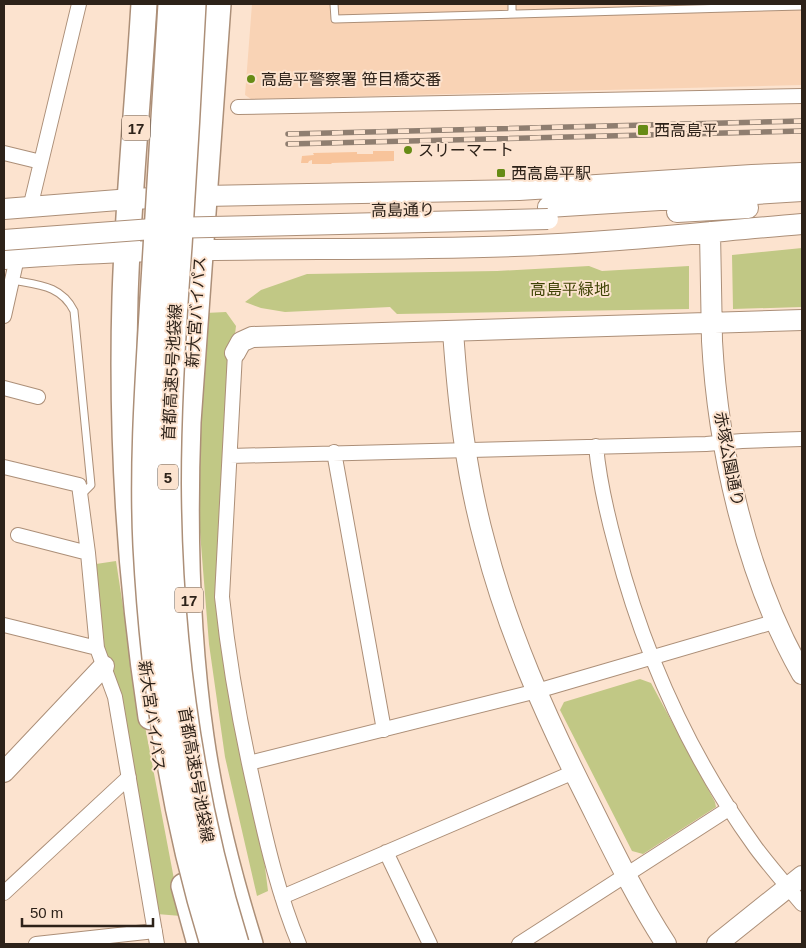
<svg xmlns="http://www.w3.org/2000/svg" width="806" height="948" viewBox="0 0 806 948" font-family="Arial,'Noto Sans JP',sans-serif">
	<rect width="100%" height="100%" fill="#fce3cf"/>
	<path fill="#f9d3b5" d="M252,4H802V85L251,99L245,95Z"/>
	<path fill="#c1c885" d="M802,248V307L733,309L732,255Z
		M589,266L602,271L689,266V309L397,314L390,307L285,312L261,308L245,302L261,290L307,274L497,271Z
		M226,312L236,326L231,367L219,593L263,851L268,891L257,896L225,757L209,644L198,507V400L205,313Z
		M116,561L126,626L181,916L157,914L101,645L96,564Z
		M640,679L651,683L715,802L716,807L643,854L632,851L560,710L564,702Z"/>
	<path fill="#f8c49b" d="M373,151H394V161L331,163L332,164H312V160L309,161L308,163H301L302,156L314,155L313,153L357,152V154H373Z"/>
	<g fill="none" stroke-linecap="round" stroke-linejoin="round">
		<defs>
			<path id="lane" d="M334,4L335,19L802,6
				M512,4V14
				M12,280C38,285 61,285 74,311L91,485L81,495"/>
			<path id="street" d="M238,107L802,96
				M4,153L41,162
				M30,208L79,4
				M4,316L17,258
				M235,353L222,597C229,663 241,730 256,795C267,845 279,896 299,944
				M4,388L38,397
				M596,446C599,480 607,514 616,547C644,654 691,758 756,848C771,868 787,886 802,904
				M334,452L384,730
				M230,456L706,444L742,441L802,439
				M4,467L79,485L88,553L97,648L115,697L157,944
				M18,535L88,553
				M4,625L97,648
				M249,763L537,691L777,621
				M386,852L430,944
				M4,893L129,777
				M282,897L574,772
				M36,944L155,931
				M519,944L730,808"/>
			<path id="secondary" d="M548,207L802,191
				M4,209L131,199L204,196L519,190L752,175L802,173
				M677,212L748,208
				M710,232C711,268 711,305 712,341C718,451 747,578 802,674
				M4,259C173,245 344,252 514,246C610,243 706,232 802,224
				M453,331C458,403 466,474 485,543C508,632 546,717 587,798C612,848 636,898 666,944
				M235,353L241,342L252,337L802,320
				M4,772L104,666
				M717,944L802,876"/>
			<path id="highway" d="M144,4C138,102 128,200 125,298C121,438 130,579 151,717
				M218,4L188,422C184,527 186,633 201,737C211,807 229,877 250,944
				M184,886L200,944"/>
		</defs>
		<use href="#lane" stroke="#ac8f78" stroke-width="9"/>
		<use href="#street" stroke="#ac8f78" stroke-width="16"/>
		<use href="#secondary" stroke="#ac8f78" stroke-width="22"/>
		<use href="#highway" stroke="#ac8f78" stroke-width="28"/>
		<use href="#lane" stroke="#fff" stroke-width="7"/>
		<use href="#street" stroke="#fff" stroke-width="14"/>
		<use href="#secondary" stroke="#fff" stroke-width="20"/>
		<use href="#highway" stroke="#fff" stroke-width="25"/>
		<defs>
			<path id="rail" d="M288,134L802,121
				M288,144L802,131"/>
		</defs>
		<use href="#rail" stroke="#8f7e70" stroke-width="5.5"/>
		<use href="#rail" stroke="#fce3cf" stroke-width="4" stroke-dasharray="11" stroke-linecap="butt"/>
		<defs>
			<path id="secondary-bridge" d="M4,240L166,228L548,219"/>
			<path id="highway-bridge" d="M171,4C165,102 159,200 153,298C148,381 142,463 146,546C153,680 173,815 213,944
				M193,4C189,85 184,165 179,246C173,325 168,405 168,484C169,639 190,796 236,944"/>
		</defs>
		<use href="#secondary-bridge" stroke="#ac8f78" stroke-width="22" stroke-linecap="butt"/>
		<use href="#highway-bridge" stroke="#ac8f78" stroke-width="28" stroke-linecap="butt"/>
		<use href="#secondary-bridge" stroke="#fff" stroke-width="20"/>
		<use href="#highway-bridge" stroke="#fff" stroke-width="25"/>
	</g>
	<g fill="#668b15" stroke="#fce3cf" stroke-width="2">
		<circle cx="251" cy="79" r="5"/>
		<rect x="637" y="124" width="12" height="12" rx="2.5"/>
		<circle cx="408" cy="150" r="5"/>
		<rect x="496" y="168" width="10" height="10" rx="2.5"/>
	</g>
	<g text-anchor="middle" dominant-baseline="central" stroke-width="4" stroke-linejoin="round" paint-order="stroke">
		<g fill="#fce3cf" stroke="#6b5c50" stroke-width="1">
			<rect x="122" y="115.5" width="28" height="25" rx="4"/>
			<rect x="158" y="464.5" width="20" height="25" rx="4"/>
			<rect x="175" y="587.5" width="28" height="25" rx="4"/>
		</g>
		<g font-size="15" font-weight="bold" fill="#2d2219">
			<text x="136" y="128">17</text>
			<text x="168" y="477">5</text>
			<text x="189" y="600">17</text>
		</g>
		<g font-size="16" fill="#2d2219" stroke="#fce3cf" text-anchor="start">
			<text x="261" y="79">高島平警察署 笹目橋交番</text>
			<text x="654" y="130">西高島平</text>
			<text x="418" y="150">スリーマート</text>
			<text x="511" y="173">西高島平駅</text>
		</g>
		<g font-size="16" fill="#2d2219" stroke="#fce3cf">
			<text transform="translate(403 210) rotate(-1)">高島通り</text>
			<text transform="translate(196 312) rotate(-86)">新大宮バイパス</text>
			<text transform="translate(172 372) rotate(-87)">首都高速5号池袋線</text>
			<text transform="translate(729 459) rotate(79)">赤塚公園通り</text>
			<text transform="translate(152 716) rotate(82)">新大宮バイパス</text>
			<text transform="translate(196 775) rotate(80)">首都高速5号池袋線</text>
		</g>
		<g font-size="16" fill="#3f4305" stroke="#fce3cf">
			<text x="570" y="289">高島平緑地</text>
		</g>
	</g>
	<rect width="806" height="948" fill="none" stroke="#2d2219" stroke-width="10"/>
	<path d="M22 918v8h131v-8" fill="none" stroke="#2d2219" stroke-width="2.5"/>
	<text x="30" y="918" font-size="15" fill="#2d2219" stroke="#fce3cf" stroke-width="4" paint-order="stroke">50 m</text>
</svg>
